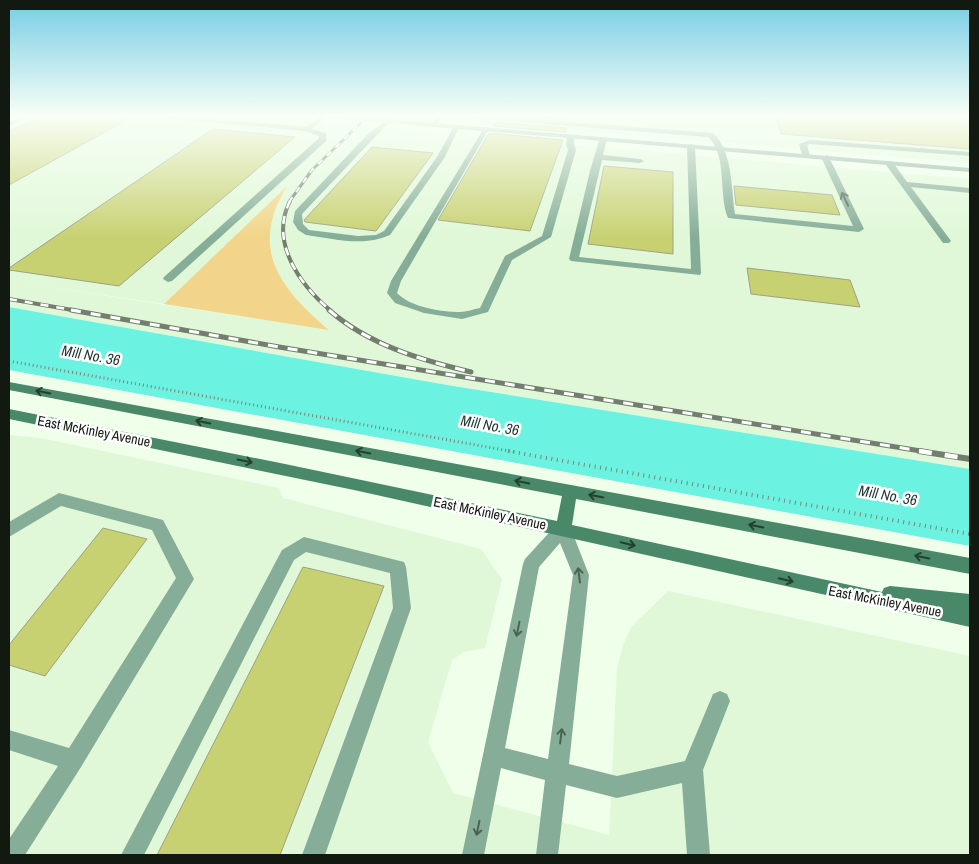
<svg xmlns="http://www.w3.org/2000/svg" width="979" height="864" viewBox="0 0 979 864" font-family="'Archivo Narrow',sans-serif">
	<rect width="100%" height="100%" fill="#efffea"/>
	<path fill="#e0f8d7" d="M9,116H241L970,179V469L447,385L9,307V281L350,333L329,330L306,310L288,289L277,272L271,251L269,232L272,216L285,188L164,304L9,281Z
		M409,116H970V163L412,117Z
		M9,435L41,438L279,488L283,498L481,549L502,579L485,648L464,652L452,660L428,742L453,793L609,835L617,669L623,645L632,626L668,591L970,656V855H9Z"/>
	<path fill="#f2d58a" d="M287,186C249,248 279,288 329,330L164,304Z"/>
	<path fill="#6cf2e1" d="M9,307L447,385L970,469V546L9,370Z"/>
	<path fill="#c8d172" stroke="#9da185" d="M42,116H134L9,185V131Z
		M514,116H571L569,120Z
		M775,116L970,117V149L781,134Z
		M495,122L567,128L565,132L492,126Z
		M213,129L295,137L119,286L9,270V268Z
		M489,133L563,140L530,231L438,220Z
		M372,147L433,153L376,231L305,222L304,220Z
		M604,166L673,172V254L588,244Z
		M734,186L832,195L840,215L736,205Z
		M747,268L850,280L860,307L751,294Z
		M103,528L147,539L45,676L9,665V645Z
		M303,567L384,586L280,855H157Z"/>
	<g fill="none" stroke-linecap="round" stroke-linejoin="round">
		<path stroke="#7c8778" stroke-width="3" stroke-dasharray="1 3" stroke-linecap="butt" d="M9,361L515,452"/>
		<path stroke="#7c8778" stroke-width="4" stroke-dasharray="1 4.5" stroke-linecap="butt" d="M508,451L970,534"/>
		<path fill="#85ad97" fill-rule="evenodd" d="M22,116H30L9,126V122Z
			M162,116H185L305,127L321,116H328L311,129L326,133V141L172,281L168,282L163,279L164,277L319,138V136L305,131L165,118Z
			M437,116H443L436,126H432L431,125Z
			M467,116H493L713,133C733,151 731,189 735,214L853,226L821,157L828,155L864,229L859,232L728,218C718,195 728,155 708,137L470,118Z
			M388,119L391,121L374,138L302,214L303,224L309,230L358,236L376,235L384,231L437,157L454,126H458L459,127L445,157L390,235C363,247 335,239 306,235L298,230L293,222L295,211L368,134Z
			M484,128L489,129L401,281L397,293C410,307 441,312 460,312C466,312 474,309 480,308L505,256L542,236L568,150L566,144L567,136L571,134L575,136L574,144L576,150L551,237L512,260L488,312L462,319L424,313L395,303L387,293L391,281Z
			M600,137L607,139L603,155L640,159L644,161L640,163L602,160L579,257L691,269L687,146L691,144L695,146L701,273L700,275L571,261L569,259L590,171Z
			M810,140L970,152V156L810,144L807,145L810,156L803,158L799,144Z
			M886,161H892L907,182L970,188V193L911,187L951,241L949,243H943L886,165Z
			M59,493L163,520L194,579L81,767L25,855H9V839L58,766L9,750V730L69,748L176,578L152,530L61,506L9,537V522Z
			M563,522L569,524L589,575L569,764L617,776L685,761L713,694L720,691L727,694L730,701L703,770L710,855H687L682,783L617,798L566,785L558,855H536L545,780L501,768L484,855H462L523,564L525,559L557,524ZM560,543L573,575L548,759L505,748L539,567Z
			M304,537L404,562L406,567L411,608L325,855H302L393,608L390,573L306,552L294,560L144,855H121L282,550Z"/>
		<path fill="#85ad97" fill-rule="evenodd" d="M326,116H350L970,168V172L329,118Z"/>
		<path fill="#498869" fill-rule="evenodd" d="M9,382L970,558V574L576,499L572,525L882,592L884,588L890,586L970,594V627L354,490L9,419V409L285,464L557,521L562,496L9,390Z"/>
		<defs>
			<path id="rail-far3" d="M289,202L312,170L368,116"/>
			<path id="rail-far2" d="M290,201C269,242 300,285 331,311
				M9,299L78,311"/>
			<path id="rail-far1" d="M71,310L279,347L927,452
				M329,310C369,345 421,360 471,372"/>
			<path id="rail" d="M919,451L970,459"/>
		</defs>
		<use href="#rail-far3" stroke="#737e6f" stroke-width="3"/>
		<use href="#rail-far2" stroke="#737e6f" stroke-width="4"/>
		<use href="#rail-far1" stroke="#737e6f" stroke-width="5"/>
		<use href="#rail" stroke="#737e6f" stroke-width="6"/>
		<use href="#rail-far3" stroke="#fff" stroke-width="2" stroke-dasharray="6" stroke-linecap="butt"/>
		<use href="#rail-far2" stroke="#fff" stroke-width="2.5" stroke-dasharray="8" stroke-linecap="butt"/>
		<use href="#rail-far1" stroke="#fff" stroke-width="3" stroke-dasharray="10" stroke-linecap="butt"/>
		<use href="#rail" stroke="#fff" stroke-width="4.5" stroke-dasharray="13" stroke-linecap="butt"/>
	</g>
	<defs><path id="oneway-shaft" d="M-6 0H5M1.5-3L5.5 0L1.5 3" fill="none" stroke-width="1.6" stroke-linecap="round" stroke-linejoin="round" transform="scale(1.25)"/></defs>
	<g stroke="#4c6354">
		<use href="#oneway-shaft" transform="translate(845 199) rotate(-115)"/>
		<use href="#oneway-shaft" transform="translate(579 575) rotate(-97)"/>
		<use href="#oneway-shaft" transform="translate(518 629) rotate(101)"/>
		<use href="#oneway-shaft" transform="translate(561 736) rotate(-83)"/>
		<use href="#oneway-shaft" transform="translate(478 828) rotate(101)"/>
	</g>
	<g stroke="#25402f">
		<use href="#oneway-shaft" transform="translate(43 392) rotate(-169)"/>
		<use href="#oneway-shaft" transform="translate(203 422) rotate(-169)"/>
		<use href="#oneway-shaft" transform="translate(363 452) rotate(-169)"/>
		<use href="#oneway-shaft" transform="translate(245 461) rotate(11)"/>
		<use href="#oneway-shaft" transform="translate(522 482) rotate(-169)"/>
		<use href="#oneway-shaft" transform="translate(596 496) rotate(-169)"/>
		<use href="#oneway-shaft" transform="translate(756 526) rotate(-169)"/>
		<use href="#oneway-shaft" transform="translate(628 544) rotate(13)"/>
		<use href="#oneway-shaft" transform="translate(922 557) rotate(-169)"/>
		<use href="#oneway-shaft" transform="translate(786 580) rotate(13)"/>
	</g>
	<linearGradient id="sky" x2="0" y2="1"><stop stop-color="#76cde5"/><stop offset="0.49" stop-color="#f8fff6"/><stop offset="1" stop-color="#f8fff6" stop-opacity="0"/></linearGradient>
	<rect width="979" height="237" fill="url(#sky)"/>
	<g text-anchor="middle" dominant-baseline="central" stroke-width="5" stroke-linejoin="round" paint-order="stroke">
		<g font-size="14" fill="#121910" stroke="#fff">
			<text transform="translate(94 431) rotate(11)">East McKinley Avenue</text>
			<text transform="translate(490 513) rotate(12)">East McKinley Avenue</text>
			<text transform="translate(885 601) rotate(11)">East McKinley Avenue</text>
		</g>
		<g font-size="15" font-style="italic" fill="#1f3733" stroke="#fff">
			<text transform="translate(91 355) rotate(10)">Mill No. 36</text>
			<text transform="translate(490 425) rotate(10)">Mill No. 36</text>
			<text transform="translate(888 495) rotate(10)">Mill No. 36</text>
		</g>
	</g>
	<rect width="979" height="864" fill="none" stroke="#121910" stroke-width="20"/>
</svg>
